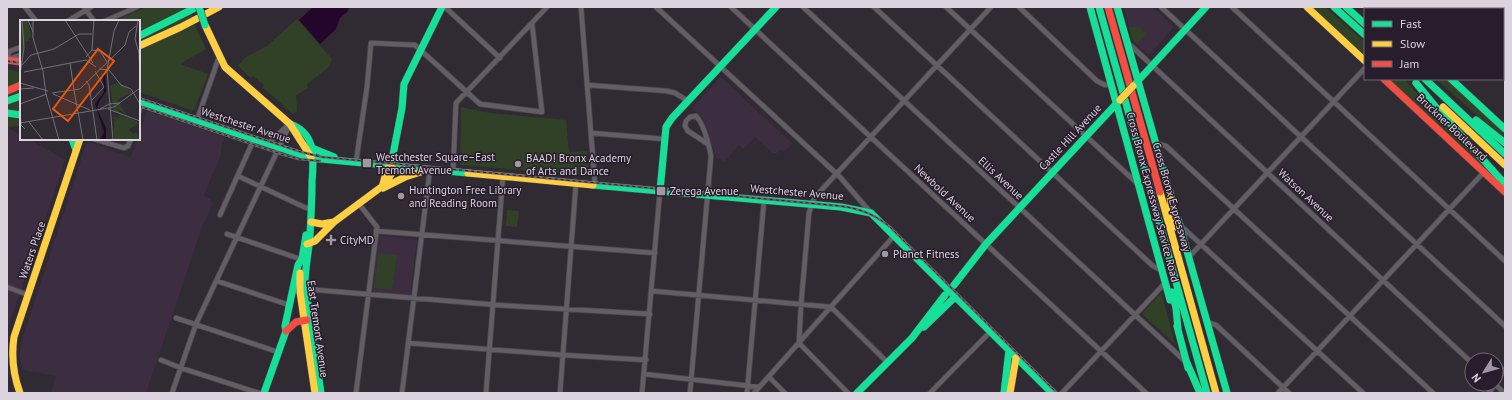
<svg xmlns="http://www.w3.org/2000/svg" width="1512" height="400" viewBox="0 0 1512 400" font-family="'PT Sans',sans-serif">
	<rect width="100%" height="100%" fill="#302a32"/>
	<path fill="#3c2d41" d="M1124,7H1152L1174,27L1149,55L1132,39Z
		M721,77L793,144L786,150H780L777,153H772L755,137L743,149L739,145L724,162L721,159L716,158L704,120L692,108Z
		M147,111L225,137L221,149V155L204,195L212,200L211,202L213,203L206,220L204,221L146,393H51L56,376L23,370L19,356L23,337L86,144L89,142L130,157L131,156L138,139H139V135Z
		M7,127L21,135V139H29L65,160L7,331Z
		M378,235L417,240L410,296L371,291Z"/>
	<path fill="#304127" d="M147,7H190L195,26L206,49L180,64L208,74L194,111L139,92V21H114Z
		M1311,7H1325L1365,42V57Z
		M297,19L332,59L329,67L307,84L308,88L296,95L297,111L293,114L262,87L264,85L253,76L251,78L238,66L246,57L267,46Z
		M1138,26L1146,34L1137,44L1132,39L1129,28Z
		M7,69L21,72V126L7,127Z
		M1389,79H1404L1497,181Z
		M1436,79H1448L1505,132V140Z
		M461,107L491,113L566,120L569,152L587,151L589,175L460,165Z
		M507,210L519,211L517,227L506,226Z
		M379,253L397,255L392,290L374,288Z
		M1161,293L1162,295L1175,344L1142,314Z"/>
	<path fill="#24062d" d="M313,7H350L347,12L340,18L336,29L320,44L299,20Z"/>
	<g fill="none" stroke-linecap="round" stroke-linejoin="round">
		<defs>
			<path id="street" d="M25,7L36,21
				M84,7L94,21
				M445,7L500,58
				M581,7L595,185
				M656,7L840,177L871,213
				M731,7L1146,393
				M803,7L1186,362
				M874,7L1153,266L1161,270
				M946,7L1139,185
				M1019,7L1097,81L1105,85L1111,84
				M1161,7L1505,326
				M1232,7L1505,261
				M1446,7L1449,9
				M1420,9L1422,7
				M68,21L91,7
				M105,21L137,7
				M1128,43L1472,363
				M7,57L10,51L21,47
				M9,59L21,55
				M587,85L667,91L675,93L688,101
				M139,112L142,102
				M197,120L219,57
				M591,133L664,139
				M94,139L124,148L128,146L131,139
				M1156,143L1166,146L1433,393
				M268,144L287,126
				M356,162L367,87L371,43L415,45L480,104L542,112L532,23
				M453,171L456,103L547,7
				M238,176L304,207L311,209
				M220,215L254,139
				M1180,225L1363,393
				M376,231L655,253
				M227,234L303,260
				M1189,257L1365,68
				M217,281L289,305
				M7,287L28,295
				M305,289L497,305L650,314
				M652,291L831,307L887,362
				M176,318L278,352
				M1207,322L1216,325L1289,393
				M408,343L563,355L646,360
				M161,360L181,368L259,393
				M644,374L759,387
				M769,377L785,393
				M1496,382L1505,369
				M1495,384L1504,393
				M172,393L196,324L290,124
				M356,393L377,227L359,204
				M402,393L430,169
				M486,393L503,176
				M560,393L576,183
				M642,393L660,191
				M690,393L711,156C709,146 704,124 696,116L690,117L686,121L685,126L688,131L708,144
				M747,393L764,201
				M754,393L894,236
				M848,393L799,343L801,305L809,213L814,198L991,7
				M930,393L990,332
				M1062,393L1165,283
				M1278,393L1484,172
				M1489,393L1495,384"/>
			<path id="fast" d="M1090,7L1170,300
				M1099,7L1207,393
				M1117,7L1171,197
				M1334,7L1365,35
				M1346,7L1365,24
				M1374,7L1376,9
				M139,36L197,7
				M1425,79L1505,154
				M1451,79L1505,129
				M1136,83L1206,7
				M1416,83L1439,111L1505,184
				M7,101L21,96
				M139,101L311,158L468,173
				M7,113L21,115
				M1476,120L1505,143
				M290,124C300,127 308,135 311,145C314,156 313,170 312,182C312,200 311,217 310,235C309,251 305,267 305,284L321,393
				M72,139L76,150
				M312,148L334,157
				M391,165L402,108L404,84L442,7
				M593,185L841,207L871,213L1052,393
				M660,191L666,127L672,118L776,7
				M1178,219L1227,393
				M954,285L986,244L1118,102
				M1172,292L1176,308L1178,329
				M1177,326L1188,368
				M924,327L955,297
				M1187,363L1200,393
				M264,393L286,331L285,326L298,265L302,259L306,235
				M857,393L912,338L945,295
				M1004,393L1009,350"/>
			<path id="slow" d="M1307,7L1365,61
				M205,25L225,67L290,124L311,157
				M139,46L181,27L219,7
				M1443,107L1505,165
				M468,173L593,185
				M383,184L387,169L391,165
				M383,188L405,177L427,170
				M1160,192L1216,393
				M1170,192L1171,209L1176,227
				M311,222L322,224L334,222
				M307,244L315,241L334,222L384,185L394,170L391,165
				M300,273V292L315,393
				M20,393C13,374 11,357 14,337L80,139
				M1010,393L1016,358"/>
			<path id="jam" d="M1108,7L1160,192
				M7,60L21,62
				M1384,79L1505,192
				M7,91L21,85
				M286,331L296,322L307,320"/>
		</defs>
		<use href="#street" stroke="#4b464d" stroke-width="6"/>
		<use href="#fast" stroke="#4b464d" stroke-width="8"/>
		<use href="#slow" stroke="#4b464d" stroke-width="8"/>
		<use href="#jam" stroke="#4b464d" stroke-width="8"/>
		<use href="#street" stroke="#625e64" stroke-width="4.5"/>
		<use href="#fast" stroke="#16e098" stroke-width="7"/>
		<use href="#slow" stroke="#ffcf43" stroke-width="7"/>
		<use href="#jam" stroke="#f24e42" stroke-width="7"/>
		<defs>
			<path id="rail" d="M7,61L21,63
				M139,98L301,152L322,157L840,206C858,208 874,214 889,226L1057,393
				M139,106L284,155L298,159L320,161"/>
		</defs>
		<use href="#rail" stroke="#6b666d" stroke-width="2.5"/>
		<use href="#rail" stroke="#281d2c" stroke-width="1" stroke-dasharray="3" stroke-linecap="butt"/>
		<defs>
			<path id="fast-bridge" d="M199,7L205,25"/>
			<path id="slow-bridge" d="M1120,100L1133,86"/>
		</defs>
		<use href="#fast-bridge" stroke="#4b464d" stroke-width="8" stroke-linecap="butt"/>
		<use href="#slow-bridge" stroke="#4b464d" stroke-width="8" stroke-linecap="butt"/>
		<use href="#fast-bridge" stroke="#16e098" stroke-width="7"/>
		<use href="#slow-bridge" stroke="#ffcf43" stroke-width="7"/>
	</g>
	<g fill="#9f98a2" stroke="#281d2c" stroke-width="1.5">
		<rect x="362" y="158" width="10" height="10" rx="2"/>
		<circle cx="518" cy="164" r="4"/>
		<rect x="656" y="186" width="10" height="10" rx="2"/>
		<circle cx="401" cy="196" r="4"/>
		<path d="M329 234h4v4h4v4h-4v4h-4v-4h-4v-4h4z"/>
		<circle cx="885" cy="254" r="4"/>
	</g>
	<g text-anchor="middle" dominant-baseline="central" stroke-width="3" stroke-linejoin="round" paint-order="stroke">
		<g font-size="11" fill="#dbd3de" stroke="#281d2c">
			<text transform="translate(246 125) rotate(18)">Westchester Avenue</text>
			<text transform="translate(1452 127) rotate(43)">Bruckner Boulevard</text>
			<text transform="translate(1070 137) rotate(-47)">Castle Hill Avenue</text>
			<text transform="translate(1001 178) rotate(43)">Ellis Avenue</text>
			<text transform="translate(797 192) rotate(5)">Westchester Avenue</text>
			<text transform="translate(945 193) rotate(43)">Newbold Avenue</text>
			<text transform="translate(1306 195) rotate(43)">Watson Avenue</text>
			<text transform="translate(1153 197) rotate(75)">Cross Bronx Expressway Service Road</text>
			<text transform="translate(1172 197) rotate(74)">Cross Bronx Expressway</text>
			<text transform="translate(32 250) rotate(-71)">Waters Place</text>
			<text transform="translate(318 329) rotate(82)">East Tremont Avenue</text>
		</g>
		<g font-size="11" fill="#dbd3de" stroke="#281d2c" text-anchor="start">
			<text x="376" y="157">Westchester Square–East<tspan x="376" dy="13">Tremont Avenue</tspan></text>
			<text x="526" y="158">BAAD! Bronx Academy<tspan x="526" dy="13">of Arts and Dance</tspan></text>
			<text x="409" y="190">Huntington Free Library<tspan x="409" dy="13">and Reading Room</tspan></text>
			<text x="670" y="191">Zerega Avenue</text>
			<text x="340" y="240">CityMD</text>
			<text x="893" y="254">Planet Fitness</text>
		</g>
	</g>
	<g transform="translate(20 20)">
		<rect width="120" height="120" fill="#302a32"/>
		<path d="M0,0H8L11,15L8,22L6,20L0,40ZM99,62L112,72L97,80L106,94L97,89L103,96L99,99L94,100V96L98,99L100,94L94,91L90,66ZM105,96L120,103L109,109L113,114L117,112L120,120H94V101Z" fill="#304127"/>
		<path d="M83,52L85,55L86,71L79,82L77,89L86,108V120H80L84,112L75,84L84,72Z" fill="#24062d"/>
		<path fill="none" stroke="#746e77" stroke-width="1" d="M8,0L13,12M13,0V18L23,51L26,75M45,0L73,43M118,0L115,19L119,33L120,59M72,30L80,31L87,42M66,37L72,30L74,0M50,43L54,70M2,45L11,35L34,29L59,14H72M79,49L89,50L101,65L111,69L120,84M87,50L94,11L99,0M87,51L93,120M4,52L66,40L76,47M0,55L4,28L2,0M66,61L69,65L77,120M0,63L28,71M0,69L14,68M54,70L63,120M32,73L60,69L105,25L109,12L116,6M26,74L39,120M33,74L70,90M72,80L84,67L75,51M0,84L27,74M0,88L1,105L5,109M80,89L89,84L100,83M88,89L120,101M9,102L23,120M0,103L94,87L120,68"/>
		<path fill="#e8590c" fill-opacity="0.15" stroke="#e8590c" stroke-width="2" d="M78,29L94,41L48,101L33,89Z"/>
		<rect width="120" height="120" fill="none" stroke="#dbd3de" stroke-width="2"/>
	</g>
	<rect width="1512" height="400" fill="none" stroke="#dbd3de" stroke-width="16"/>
	<rect x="1364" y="8" width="140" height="72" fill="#281d2c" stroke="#706673"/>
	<rect x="1372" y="21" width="20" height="6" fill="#16e098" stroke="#706673"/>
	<text x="1400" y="28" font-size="12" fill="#dbd3de">Fast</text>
	<rect x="1372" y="41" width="20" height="6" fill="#ffcf43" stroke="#706673"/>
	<text x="1400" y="48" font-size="12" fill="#dbd3de">Slow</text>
	<rect x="1372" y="61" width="20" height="6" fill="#f24e42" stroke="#706673"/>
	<text x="1400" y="68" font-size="12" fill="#dbd3de">Jam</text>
	<g transform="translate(1484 372) rotate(233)"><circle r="19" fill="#281d2c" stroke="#706673"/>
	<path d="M0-3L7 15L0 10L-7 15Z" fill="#9f98a2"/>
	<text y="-6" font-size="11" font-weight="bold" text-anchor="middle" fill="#dbd3de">N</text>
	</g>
</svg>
